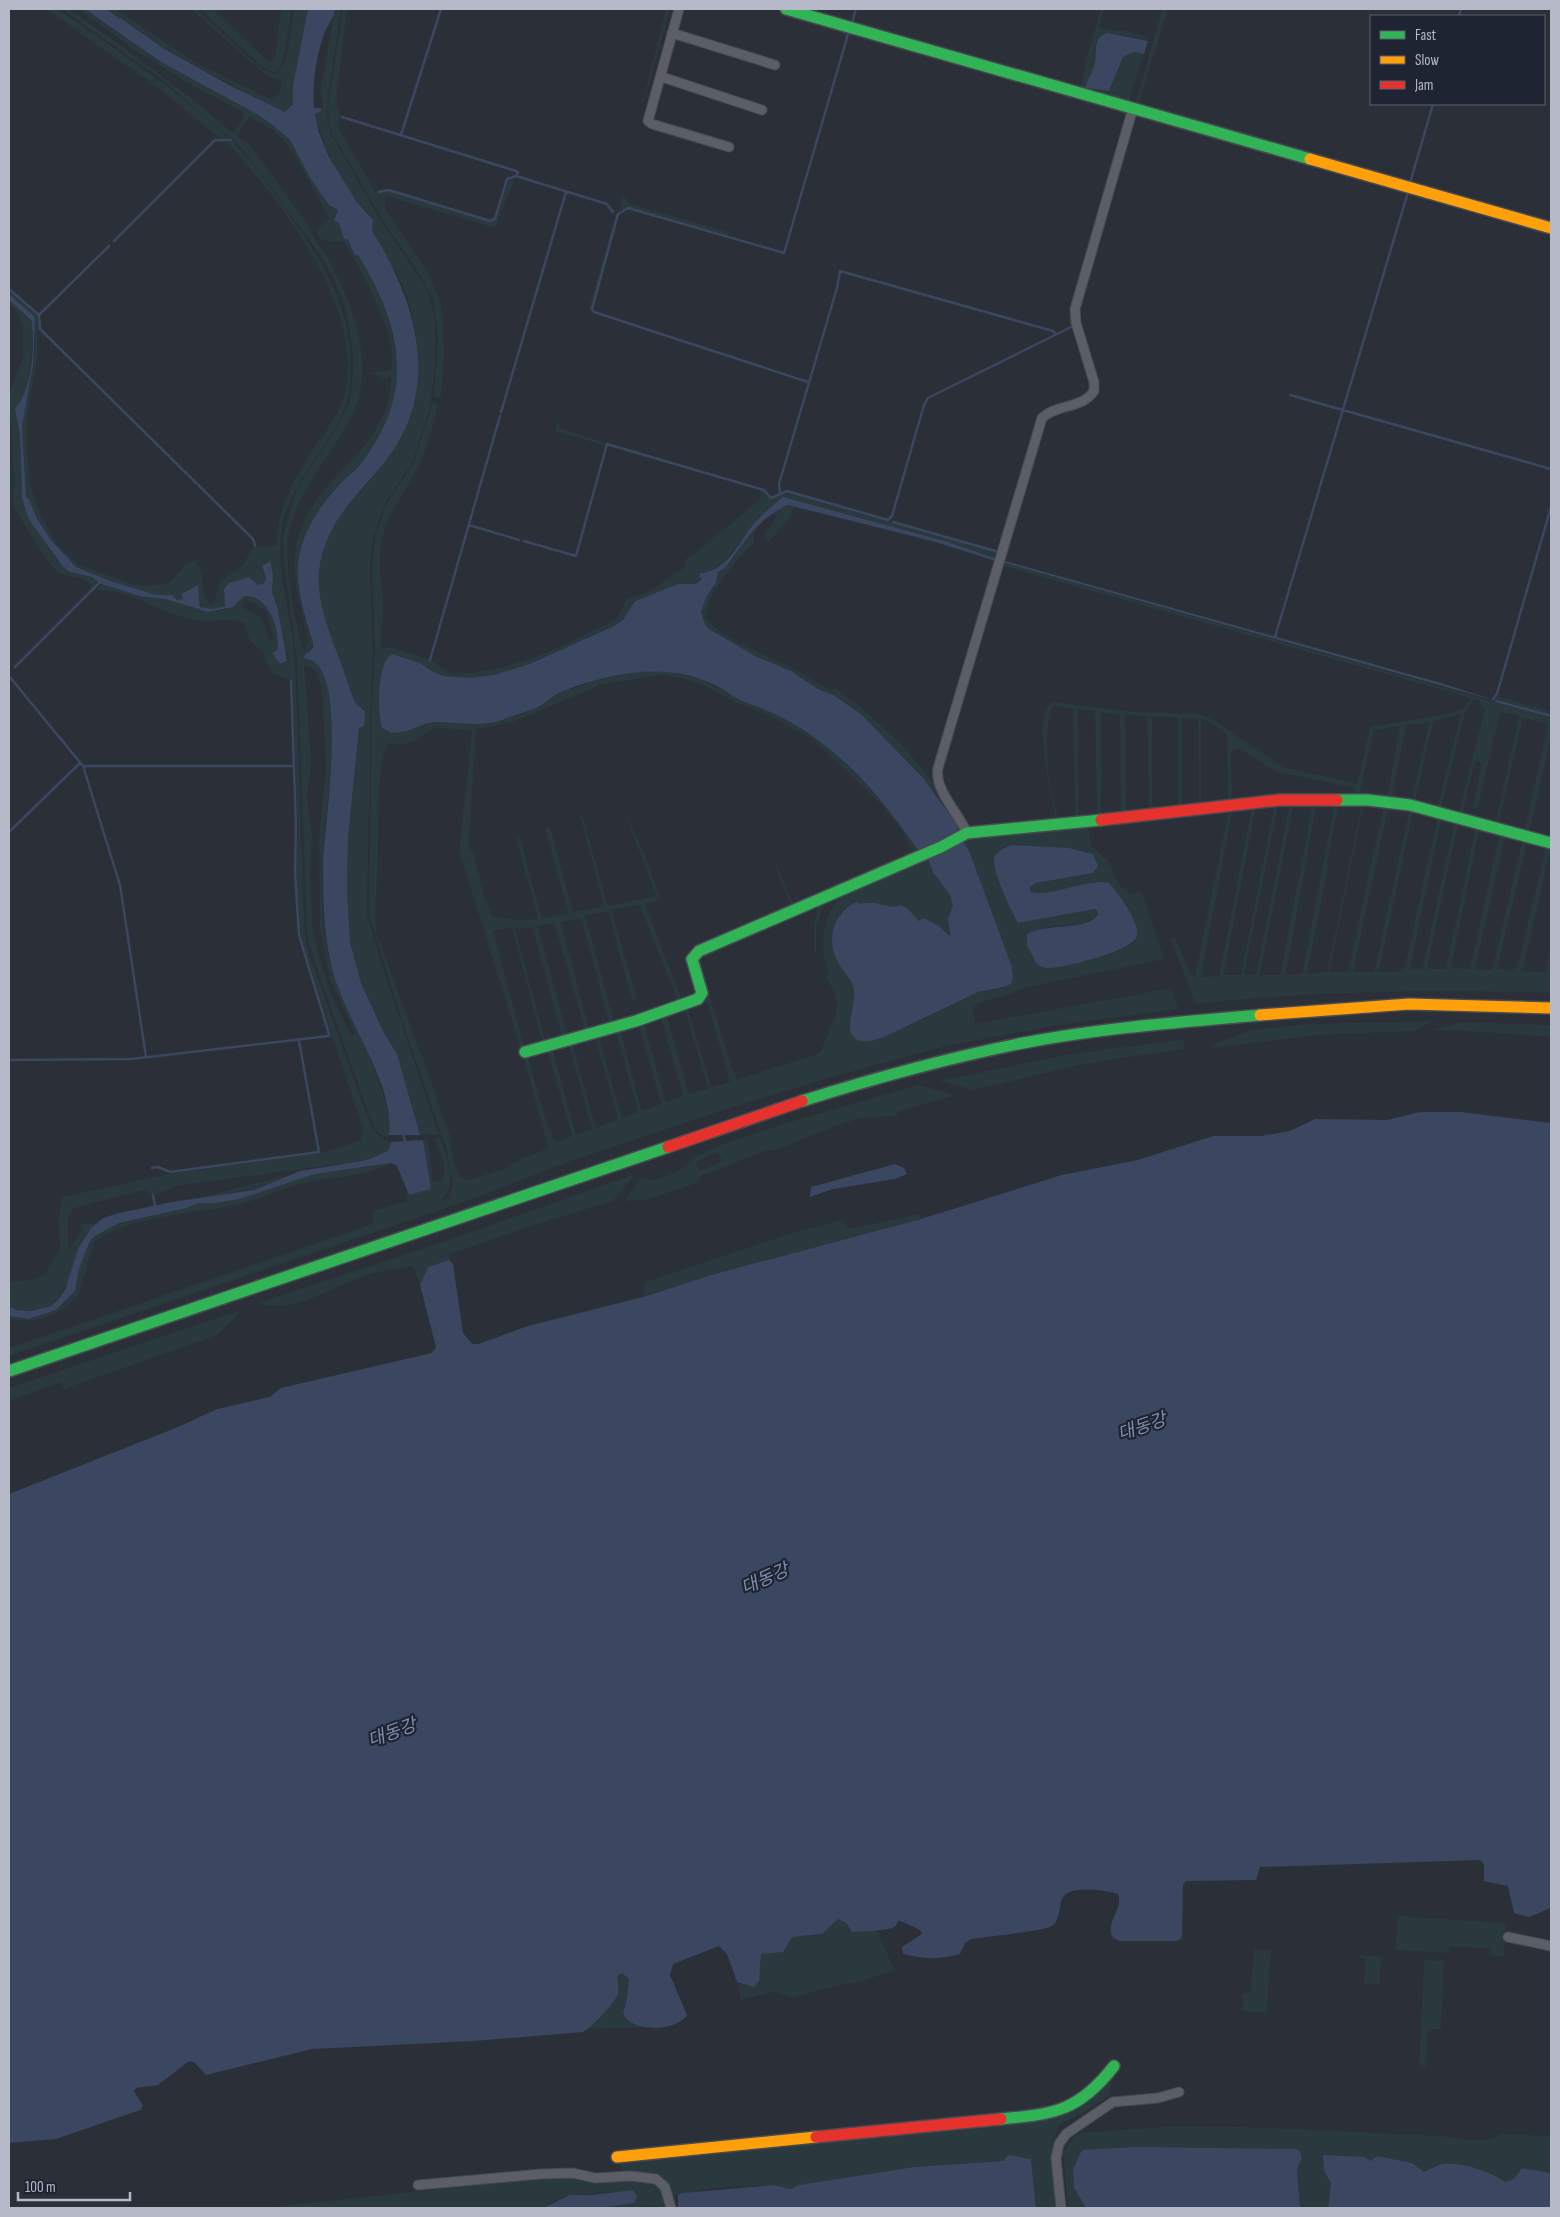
<svg xmlns="http://www.w3.org/2000/svg" width="1560" height="2217" viewBox="0 0 1560 2217" font-family="'Sofia Sans Condensed','Noto Sans KR',sans-serif">
	<rect width="100%" height="100%" fill="#2b2f38"/>
	<path fill="#29393e" fill-rule="evenodd" d="M46,9H58C117,51 180,91 233,142C250,159 265,180 279,200C317,253 355,306 350,374C350,383 350,393 347,401C332,450 288,479 281,534C276,576 293,620 295,661C300,752 300,844 305,934L309,954L366,1113C372,1127 375,1137 391,1142L388,1151L367,1160L176,1186L153,1195L144,1190L74,1208L68,1218L69,1250L82,1230V1227L76,1223L96,1224C66,1251 76,1310 31,1311C23,1311 16,1311 9,1306V1282L35,1279L44,1275L47,1271L60,1248L58,1220L62,1197L169,1174L321,1153L360,1141L363,1129L333,1038H328L331,1033L300,935L296,872L298,827L292,681L273,673L266,663L263,652L250,641L245,623C230,617 217,622 202,621C166,618 135,590 97,590L103,583L139,596L151,595L208,612L227,609L237,604L244,596C269,595 280,631 277,650L272,653L280,664L287,662L289,656L285,653L283,646L278,610L272,592L273,574L270,561L265,562L262,569L266,578L264,583L258,585L239,579L229,583L224,589L225,606L213,609L201,607L198,585L181,594L183,600H177L172,595H157L110,581L75,566L51,540L37,519L29,499L26,497L22,426V414L28,397L35,345L31,313L9,294V290L38,315L37,359L27,417V438L29,480L40,515L58,546L79,565L132,584L149,586L169,583L187,563L195,560C207,571 198,595 211,605L214,603L220,581L243,565L254,545L260,547L277,546C276,504 299,474 318,440L321,439C329,426 338,414 343,399C370,316 281,200 227,143L230,140L218,137L157,87ZM246,599L266,611L274,639H269L262,619L241,606Z
		M62,9H69C126,49 181,88 233,133L242,121L243,112L195,87L135,50L79,9H85L161,62L260,116L275,127L290,140L327,202L338,211L334,216L342,228L344,239L348,240L355,256L358,255C401,326 417,400 358,467C334,495 305,519 299,558C294,586 304,616 313,643L305,659C349,661 326,810 324,838C322,857 322,879 322,898C323,920 324,941 330,962C338,992 405,1117 387,1138L376,1131L368,1112L312,954L307,934L297,661L284,562L283,536L297,488L332,436L350,402L354,360L346,309L333,277L321,256L241,147L161,79ZM250,116L273,130L282,138L295,156L329,218L316,231L321,240L344,242C359,268 403,343 390,370L373,372V374L386,379L391,376C392,451 312,474 297,541C289,577 302,607 308,642L304,651C294,620 281,555 291,524C303,486 330,456 349,422C380,365 351,299 323,249L320,248L311,232V229L251,146L237,136ZM304,664L317,672L322,693L326,769L319,838L320,929L331,981L355,1034L351,1037L328,987L313,934L310,879L312,837L307,793L310,778L311,757Z
		M107,9H116L194,62L272,100L280,93L282,80L269,77L260,70L191,9H197L259,67L273,74L279,72L286,59L294,9H308L293,85V105L285,112L274,108L143,37Z
		M200,9H213L270,63L275,56L281,9H292L284,58L278,70L273,72L261,66Z
		M335,9H341L326,110L331,134L382,223L427,289L435,318V369L430,407L413,461L385,504L373,537L370,571L373,652L371,700L367,914L380,960L439,1134L420,1135L397,1054L383,1031L361,983L350,942L347,889L348,838L359,727L365,712L355,702L350,690C341,659 318,612 318,582C317,521 364,496 393,450C409,425 418,398 418,368C418,337 412,304 398,276C390,261 377,246 372,230C370,226 372,219 370,215C367,210 360,206 357,202C337,175 322,145 315,113L321,111L323,101L320,92Z
		M343,9H347L337,93V105L341,115L337,125L376,193L389,191L493,222L496,220L508,182L515,178L495,228L386,196L385,209L430,275L440,301L443,319L444,354L441,397H434L438,337L434,301L421,276L384,222L332,133L327,110Z
		M666,9H670L646,96L645,93Z
		M1101,9H1104L1099,28L1132,32L1149,38L1148,41L1117,34L1097,41L1094,51L1095,64L1086,85V88L1096,91H1109L1123,57L1134,52L1144,54L1129,100L1125,102L1080,91L1086,59Z
		M1162,9H1168L1138,107L1136,101Z
		M623,195L630,204L729,232L728,236L627,207L619,210Z
		M619,212L591,312L588,311L616,213Z
		M9,300L32,321C33,343 32,395 15,409L20,435L22,498L29,518L58,562L74,573L87,575L96,580V584L93,588L85,580L58,573L44,557L13,506L14,477L9,395L23,357V328L18,313L9,304Z
		M433,402L438,404C433,427 427,452 415,473C402,497 385,517 381,545C377,569 384,590 383,614C383,625 379,636 381,648H393L431,660L448,673C489,677 552,653 588,633C596,628 608,626 615,619C621,614 623,606 626,599L648,592L685,567L684,560L696,553L760,499L762,490L771,499L780,493L787,492L999,553L997,559L948,542L786,499L760,518L725,561L714,570L705,573L696,584H678L635,601L623,620L614,626L532,663L498,674L471,678L444,676L433,672L420,663L392,654C376,668 378,708 382,728L391,733L439,722L468,725L492,722L507,717L518,716L539,706L559,693L598,680L633,672L660,670L703,680L747,703L772,712L812,733L851,766L892,812L949,811L924,779L862,715L835,696L818,689L791,671L756,657L709,629L705,624L701,612L706,598L716,582L718,572C738,559 744,534 763,519L754,533V543C740,556 702,599 706,618C723,640 769,656 794,669C807,676 819,684 831,691L835,688C885,724 933,772 962,828L959,833L791,907L775,865L776,862L793,904L913,852L903,833L880,803L811,738L760,711L739,704L707,687L685,679L663,675L603,684L513,722L476,729L469,843L470,852L473,851L484,895L492,917L518,920L538,919L516,838L520,837L542,918L568,913L545,828L550,826L573,912L604,907L580,815L582,814L608,906L656,896L624,810L646,857L661,899L645,904L683,1002L679,1003L639,905L612,910L637,1000L632,1001L608,912L585,915L615,1024L610,1026L581,918L561,922L590,1032L586,1033L554,923L538,926L568,1038L563,1040L532,927L515,929L546,1044H543L512,928L493,931L525,1049L521,1050L459,850L472,731L435,727L413,742L400,745L387,743C376,780 379,817 378,855C378,881 374,906 376,932L435,1092L441,1115L449,1131L454,1163L460,1178L468,1180L508,1168C513,1161 538,1153 548,1148L523,1055L527,1054L548,1127L556,1142L572,1136L547,1049L552,1047L576,1135L592,1129L568,1043L572,1042L596,1128L618,1119L594,1035L598,1034L622,1118L638,1112L615,1029L620,1028L642,1111L661,1104L638,1022L643,1020L666,1102L683,1096L660,1015L666,1013L689,1094L708,1089L684,1007L687,1006L712,1087L730,1082L696,962L701,956C699,963 731,1067 737,1080L820,1053L835,1016L837,1005L834,991L825,977L829,972C819,951 822,921 836,902L835,898L824,903L816,929V953H814V924L819,900L928,859C933,872 952,892 953,905C953,915 951,927 952,938L939,926L923,918L919,921L907,908L900,905C877,914 868,892 840,914L834,952L854,988L855,1006L849,1027L870,1041C908,1029 941,1004 979,992C988,989 1002,991 1009,985C1014,980 1013,973 1012,967L970,853L964,842L971,840L1088,824L1091,846L1108,860L1115,878L1122,888L1130,894L1142,892L1164,959L1023,988L1014,993L972,1005L975,1024L1172,988L1178,1009L1058,1025L946,1046L832,1077L733,1107L565,1163L467,1201L9,1356V1348L373,1224V1211L407,1201L406,1195L431,1189L423,1140H428L433,1182L442,1180C449,1168 439,1151 434,1139H440C449,1158 458,1185 441,1201L451,1198L449,1195L453,1184L446,1148L402,1021L369,914L372,700L375,652L372,571L375,537L386,505L414,462ZM1012,845L1087,851L1093,873L1036,883L1030,887V891C1044,900 1089,877 1108,883C1117,893 1140,924 1137,937C1132,953 1063,967 1048,968L1046,927L1084,923L1097,917V910L1086,909L1018,923L1005,892L1003,848Z
		M558,420L560,427L565,430L607,443L606,446L559,432L554,434Z
		M788,505L794,506L791,516L768,543L764,534L776,518V515L771,512Z
		M1002,562L1551,718V738L1529,834L1524,833L1548,724L1523,718L1498,826L1495,825L1519,716L1500,712L1478,808L1472,807L1482,763L1475,761L1462,816L1458,815L1485,709L1481,706L1480,701L1474,699L1465,713L1441,810L1437,809L1461,714L1434,721L1414,803L1411,802L1429,723L1406,725L1392,799H1387L1400,726L1374,730L1359,797H1355V788L1277,772L1238,748L1231,753L1232,801L1056,821C1053,799 1030,717 1052,702L1137,712L1199,714L1210,718L1283,767L1357,784L1370,727L1452,713L1464,708L1471,698L1007,567L1001,564ZM1054,706L1073,709L1075,817L1058,819C1056,805 1051,793 1049,780C1048,764 1044,718 1054,706ZM1078,709L1095,711L1097,815L1079,816ZM1101,712L1120,715L1121,813L1101,815ZM1125,715L1147,716L1149,810L1126,812ZM1152,716L1178,718V807L1154,810L1152,807ZM1182,718L1198,719L1199,805L1182,806ZM1201,719L1211,723L1227,734L1228,802L1201,805Z
		M1498,696L1551,712V715L1495,699Z
		M1290,802H1294L1260,975H1280L1313,802H1317L1286,974H1302L1335,802H1339L1327,863L1329,864L1307,973L1327,972L1362,803H1364L1329,972H1348L1384,804H1389L1353,972H1374L1410,807L1414,808L1379,972L1404,971L1438,815L1442,816L1410,969L1422,970L1455,819L1459,820L1427,969H1446L1476,825L1480,826L1451,968L1470,969L1500,831L1506,833L1475,969L1492,970L1523,838L1528,839L1497,969L1516,971L1547,844L1551,846L1523,971L1545,972L1551,946V993C1433,989 1314,991 1196,1004L1170,937L1175,938L1191,974L1195,977L1229,808H1233L1201,977L1219,976L1252,806L1256,805L1224,975H1241L1273,812L1271,804L1279,803L1244,974L1256,975Z
		M1434,1021L1413,1031L1318,1035L1213,1048V1045L1250,1030L1309,1024Z
		M1462,1022L1551,1025V1037L1455,1030H1432Z
		M1185,1039L1184,1049L1083,1064L969,1091L966,1088L939,1081L1065,1055Z
		M919,1085L956,1095L897,1112V1116L861,1118L835,1126L776,1150H767L703,1175L694,1184L646,1200L624,1201L642,1177L653,1181L679,1171L694,1157L726,1143L790,1122ZM718,1152L722,1161L700,1171L696,1162Z
		M391,1163C367,1177 336,1176 310,1182C286,1186 264,1198 240,1204C197,1214 130,1215 94,1242L78,1296C57,1317 38,1324 9,1319V1316L24,1319L60,1307L75,1291L79,1269L90,1241L95,1236L119,1223L187,1208L199,1203H215L240,1199L315,1174Z
		M292,1174L255,1189L238,1191L208,1198L202,1197Z
		M635,1174L613,1201L531,1226L450,1254L449,1260L428,1267L420,1285L413,1266C397,1269 379,1271 364,1276C331,1287 294,1315 258,1303L446,1241Z
		M920,1214L921,1219L711,1275L643,1296L645,1282L792,1233L843,1220L849,1229Z
		M244,1309L217,1335L64,1389L61,1382L9,1401V1388Z
		M1398,1916L1506,1923L1504,1956L1491,1955V1948L1450,1947V1953L1395,1950Z
		M838,1919L846,1923L850,1930L858,1932L877,1929L894,1970L866,1980L827,1988L792,1998L775,1991L741,2000L737,1982L754,1987L760,1968L761,1954L786,1948L788,1940C797,1932 805,1938 815,1936C827,1933 828,1924 838,1919Z
		M1254,1949L1271,1950L1267,2013L1242,2011L1243,1993H1250Z
		M1359,1955L1381,1957L1380,1985L1364,1984L1365,1958H1359Z
		M1424,1960L1444,1961L1441,2029H1428L1426,2067H1419Z
		M622,1973L629,1979L627,1999L623,2013L633,2024L656,2027L587,2029L617,1995V1976Z
		M1112,2074L1110,2095L1086,2111L1059,2125L1052,2145L1055,2208H1036L1031,2159L914,2167L799,2185L791,2189C761,2182 701,2187 672,2197L665,2180L653,2174L623,2173L620,2162L647,2157L765,2149L887,2133L1044,2119Z
		M1175,2126C1263,2126 1351,2132 1439,2136C1457,2137 1485,2146 1500,2134L1551,2136V2173L1523,2168L1514,2179L1504,2182C1491,2171 1459,2161 1442,2164C1436,2165 1429,2170 1424,2172L1412,2163L1377,2156L1371,2161L1324,2171L1331,2183L1328,2208H1300L1297,2169L1302,2158L1296,2149H1291L1073,2169C1074,2191 1075,2190 1087,2207L1068,2208L1063,2153L1075,2136L1082,2133Z
		M560,2176H579L596,2183L639,2180L657,2184L663,2192L666,2208L657,2206L602,2208L634,2203L633,2190C605,2195 568,2189 545,2207L261,2208Z"/>
	<path fill="#3b4661" d="M85,9H107L143,37L231,86L285,112L293,104V85L308,9H335C334,19 328,24 324,34C316,57 312,84 314,108H321V111L315,114L319,133L329,157L356,201L373,220L372,231C417,302 443,390 384,463C356,497 324,524 319,571C315,609 340,654 350,690L355,702L365,712L364,726L359,728L348,838L347,889L350,942L361,983L383,1031L397,1054L420,1135H389C395,1088 353,1031 338,987C323,945 323,904 323,860C324,831 351,660 305,659L304,656L313,648V643C305,616 294,585 299,557C304,528 323,502 342,482C348,476 354,472 359,466C416,394 403,329 358,255L355,256L348,240L344,239L339,223L334,220L338,210L329,205L311,179L290,140L275,127L260,116L161,62Z
		M1108,33L1148,41L1144,54L1134,52L1123,57L1109,91L1086,88V85C1088,78 1092,73 1094,67C1098,54 1091,37 1108,33Z
		M9,294L35,317L33,365L22,426L26,497L29,499L37,519L51,540L76,567L110,581L157,595H172L177,600L183,599L181,594L198,585L200,607L213,609L225,606L224,589L229,583L249,577L258,585L264,583L266,578L262,566L270,561L273,574L272,592L278,610L287,661L280,664L272,653L277,650C281,631 268,594 244,596L233,607L208,612L165,599L139,596L99,583L92,577L70,572L63,567L28,518L22,498L20,435L15,409C33,389 34,348 32,321L9,300Z
		M783,497L948,542L997,559L996,561L932,541L788,505C756,520 746,540 725,568L718,572L716,582L706,598L701,612L705,624L709,629L757,657L791,671L818,689L835,696L862,715L924,779L957,824V833L918,850C874,786 822,727 747,703C736,699 726,691 717,686C690,673 662,669 632,673C608,676 582,683 559,693C552,696 547,702 540,706C528,712 514,715 502,720C482,727 459,723 439,722C427,722 416,728 406,731C401,733 396,732 391,733L382,728C377,713 377,662 392,654L420,663L433,672L444,676L471,678L498,674L532,663L614,626L623,620L635,601L678,584H696L702,579L699,577L700,573C726,572 738,544 752,526C760,516 773,505 783,497Z
		M1002,560L1441,683L1496,701L1002,562Z
		M959,842H964L970,853L1012,967L1013,977L1011,984L1004,987L978,992L884,1037C874,1040 860,1046 852,1035C846,1024 856,1004 854,990C852,978 842,971 837,960C826,938 834,913 856,902C862,905 862,903 868,903C880,901 887,910 900,905L907,908L919,921L923,918L939,926L951,937L948,920L953,905L950,895L933,872L928,859Z
		M1012,845L1069,848L1093,854L1098,866L1093,873L1036,883L1030,887V891C1044,900 1089,877 1109,883C1118,893 1140,922 1137,936C1134,951 1064,968 1049,968C1043,968 1040,966 1036,963L1027,945V934C1046,923 1086,931 1098,915L1097,910L1094,909L1018,923C1012,912 989,866 995,856C999,850 1006,847 1012,845Z
		M1420,1112H1461L1551,1123V1908L1529,1917L1514,1913L1508,1886L1484,1881V1864L1480,1860L1260,1867L1256,1880L1186,1881L1183,1885L1182,1936L1180,1940L1176,1941H1120L1113,1938C1104,1923 1124,1909 1118,1894C1107,1890 1070,1885 1063,1897C1058,1906 1061,1920 1052,1926C1044,1931 985,1937 971,1939L965,1943L960,1954C937,1960 926,1959 903,1954L902,1947L922,1934L920,1930L901,1921H898L895,1927C891,1930 858,1932 852,1932L846,1923L838,1919L822,1934L792,1937L783,1952L761,1954L759,1981L754,1987L737,1982L727,1954L719,1946L673,1964L670,1975L687,2015C677,2032 630,2033 623,2013L627,1999L629,1979L622,1973L617,1976C618,1981 619,1988 618,1993C615,2003 592,2027 583,2032L474,2041L312,2049L206,2075L194,2062L189,2061L158,2085L136,2088L134,2091L143,2106L140,2110L56,2139L9,2143V1494L178,1427L217,1409L270,1397L281,1388L432,1353L436,1347L420,1285L428,1267L449,1260L453,1264L463,1333L472,1344H478L528,1326L643,1297L711,1275L921,1219L1062,1175L1138,1160L1213,1136H1261L1290,1131L1315,1119L1387,1120Z
		M423,1140L431,1189L409,1195L397,1166L391,1163L315,1174L240,1199L215,1203H199L187,1208L119,1223L95,1236L90,1241L79,1269L75,1291L56,1310L28,1319L9,1316V1306L16,1310L32,1311L51,1306L57,1301L65,1290L78,1249L91,1228L103,1218L119,1213L172,1202L254,1190L300,1171L367,1160L388,1151L391,1142Z
		M895,1164L904,1168L907,1174L895,1179L833,1189L810,1197L811,1187Z
		M1135,2147L1296,2149L1300,2152L1302,2158L1297,2169L1300,2208H1086L1074,2188L1073,2169L1082,2150Z
		M1008,2155L1031,2159L1036,2208H678V2195L683,2193L774,2185L791,2189L799,2185L914,2167L1003,2161Z
		M1323,2155L1364,2157L1371,2161L1377,2156L1412,2163L1424,2172C1429,2170 1436,2165 1442,2164C1459,2161 1491,2171 1505,2182L1514,2179L1522,2168L1551,2173V2208H1328L1331,2183L1324,2171Z
		M633,2190L637,2196L634,2203L602,2208H537L536,2207H545L570,2195H592Z"/>
	<g fill="none" stroke-linecap="round" stroke-linejoin="round">
		<path stroke="#3b4661" stroke-width="2.5" d="M1459,16L1461,9
			M121,20L158,46
			M852,23L856,9
			M342,117L513,170L518,172L516,176
			M401,135L441,9
			M1410,183L1433,104
			M378,192L389,190L490,221L495,219L507,179L516,176L607,204L613,212
			M114,241L215,140H231
			M9,289L39,315L109,246
			M39,315L40,329L253,539L255,545
			M808,382L594,312L592,309L618,214L628,208L784,253L849,31
			M1290,395L1551,469
			M501,412L566,192
			M780,492L779,484L837,288L840,271L1053,331L1056,334
			M893,522L999,552
			M469,525L519,540
			M524,541L576,556L607,444L750,486L764,490L771,498L787,491L888,520L892,516L924,405L928,398L1073,326
			M1275,637L1408,192
			M430,660L500,416
			M15,667L99,583
			M9,676L83,766L120,885L146,1057
			M1493,699L1497,694L1551,507
			M1496,701L1551,716
			M83,766H294
			M9,832L80,763
			M9,1060L131,1059L328,1036L329,1034L299,935L295,872L296,827L291,681
			M402,1132L406,1143
			M152,1168L158,1167L170,1172L319,1152L299,1041
			M153,1195L155,1206"/>
		<defs>
			<path id="street" d="M679,9L648,121L652,124L729,147
				M672,33L775,65
				M662,77L762,110
				M967,833C958,812 934,790 938,768L1042,418C1056,404 1082,409 1094,391V382L1076,323L1075,309L1131,115L1134,109
				M1508,1937L1551,1946
				M418,2185L541,2174L573,2173L595,2178L631,2176L656,2179L665,2187L671,2208
				M1061,2208L1056,2158L1059,2144L1066,2134L1113,2102L1158,2098L1179,2092"/>
			<path id="fast" d="M786,9L1310,159
				M1337,800H1368L1410,805L1551,843
				M525,1052L636,1021L698,999L702,993L692,959L699,951L941,847L967,833L1101,820
				M802,1101C875,1078 948,1058 1023,1043C1101,1028 1181,1022 1260,1015
				M9,1371L668,1147
				M1001,2119C1055,2114 1079,2111 1114,2066"/>
			<path id="slow" d="M1310,159L1551,228
				M1260,1015L1409,1004L1551,1008
				M617,2157L816,2137"/>
			<path id="jam" d="M1101,820L1279,800H1337
				M668,1147L802,1101
				M816,2137L1001,2119"/>
		</defs>
		<use href="#street" stroke="#474a51" stroke-width="11"/>
		<use href="#fast" stroke="#474a51" stroke-width="14"/>
		<use href="#slow" stroke="#474a51" stroke-width="14"/>
		<use href="#jam" stroke="#474a51" stroke-width="14"/>
		<use href="#street" stroke="#5b5e66" stroke-width="9"/>
		<use href="#fast" stroke="#30b455" stroke-width="11"/>
		<use href="#slow" stroke="#ff9f0a" stroke-width="11"/>
		<use href="#jam" stroke="#e5322d" stroke-width="11"/>
	</g>
	<g text-anchor="middle" dominant-baseline="central" stroke-width="4.5" stroke-linejoin="round" paint-order="stroke">
		<g font-size="18" font-style="italic" fill="#7f8dae" stroke="#1f2432">
			<text transform="translate(1142 1427) rotate(-19)">대동강</text>
			<text transform="translate(765 1579) rotate(-24)">대동강</text>
			<text transform="translate(392 1733) rotate(-20)">대동강</text>
		</g>
	</g>
	<rect width="1560" height="2217" fill="none" stroke="#b6bac8" stroke-width="20"/>
	<rect x="1370" y="15" width="175" height="90" fill="#1f2432" stroke="#5b606e"/>
	<rect x="1380" y="31" width="25" height="8" fill="#30b455" stroke="#5b606e"/>
	<text x="1415" y="40" font-size="15" fill="#b6bac8">Fast</text>
	<rect x="1380" y="56" width="25" height="8" fill="#ff9f0a" stroke="#5b606e"/>
	<text x="1415" y="65" font-size="15" fill="#b6bac8">Slow</text>
	<rect x="1380" y="81" width="25" height="8" fill="#e5322d" stroke="#5b606e"/>
	<text x="1415" y="90" font-size="15" fill="#b6bac8">Jam</text>
	<path d="M18 2192v8h112v-8" fill="none" stroke="#b6bac8" stroke-width="2.5"/>
	<text x="25" y="2192" font-size="15" fill="#b6bac8" stroke="#1f2432" stroke-width="4" paint-order="stroke">100 m</text>
</svg>
